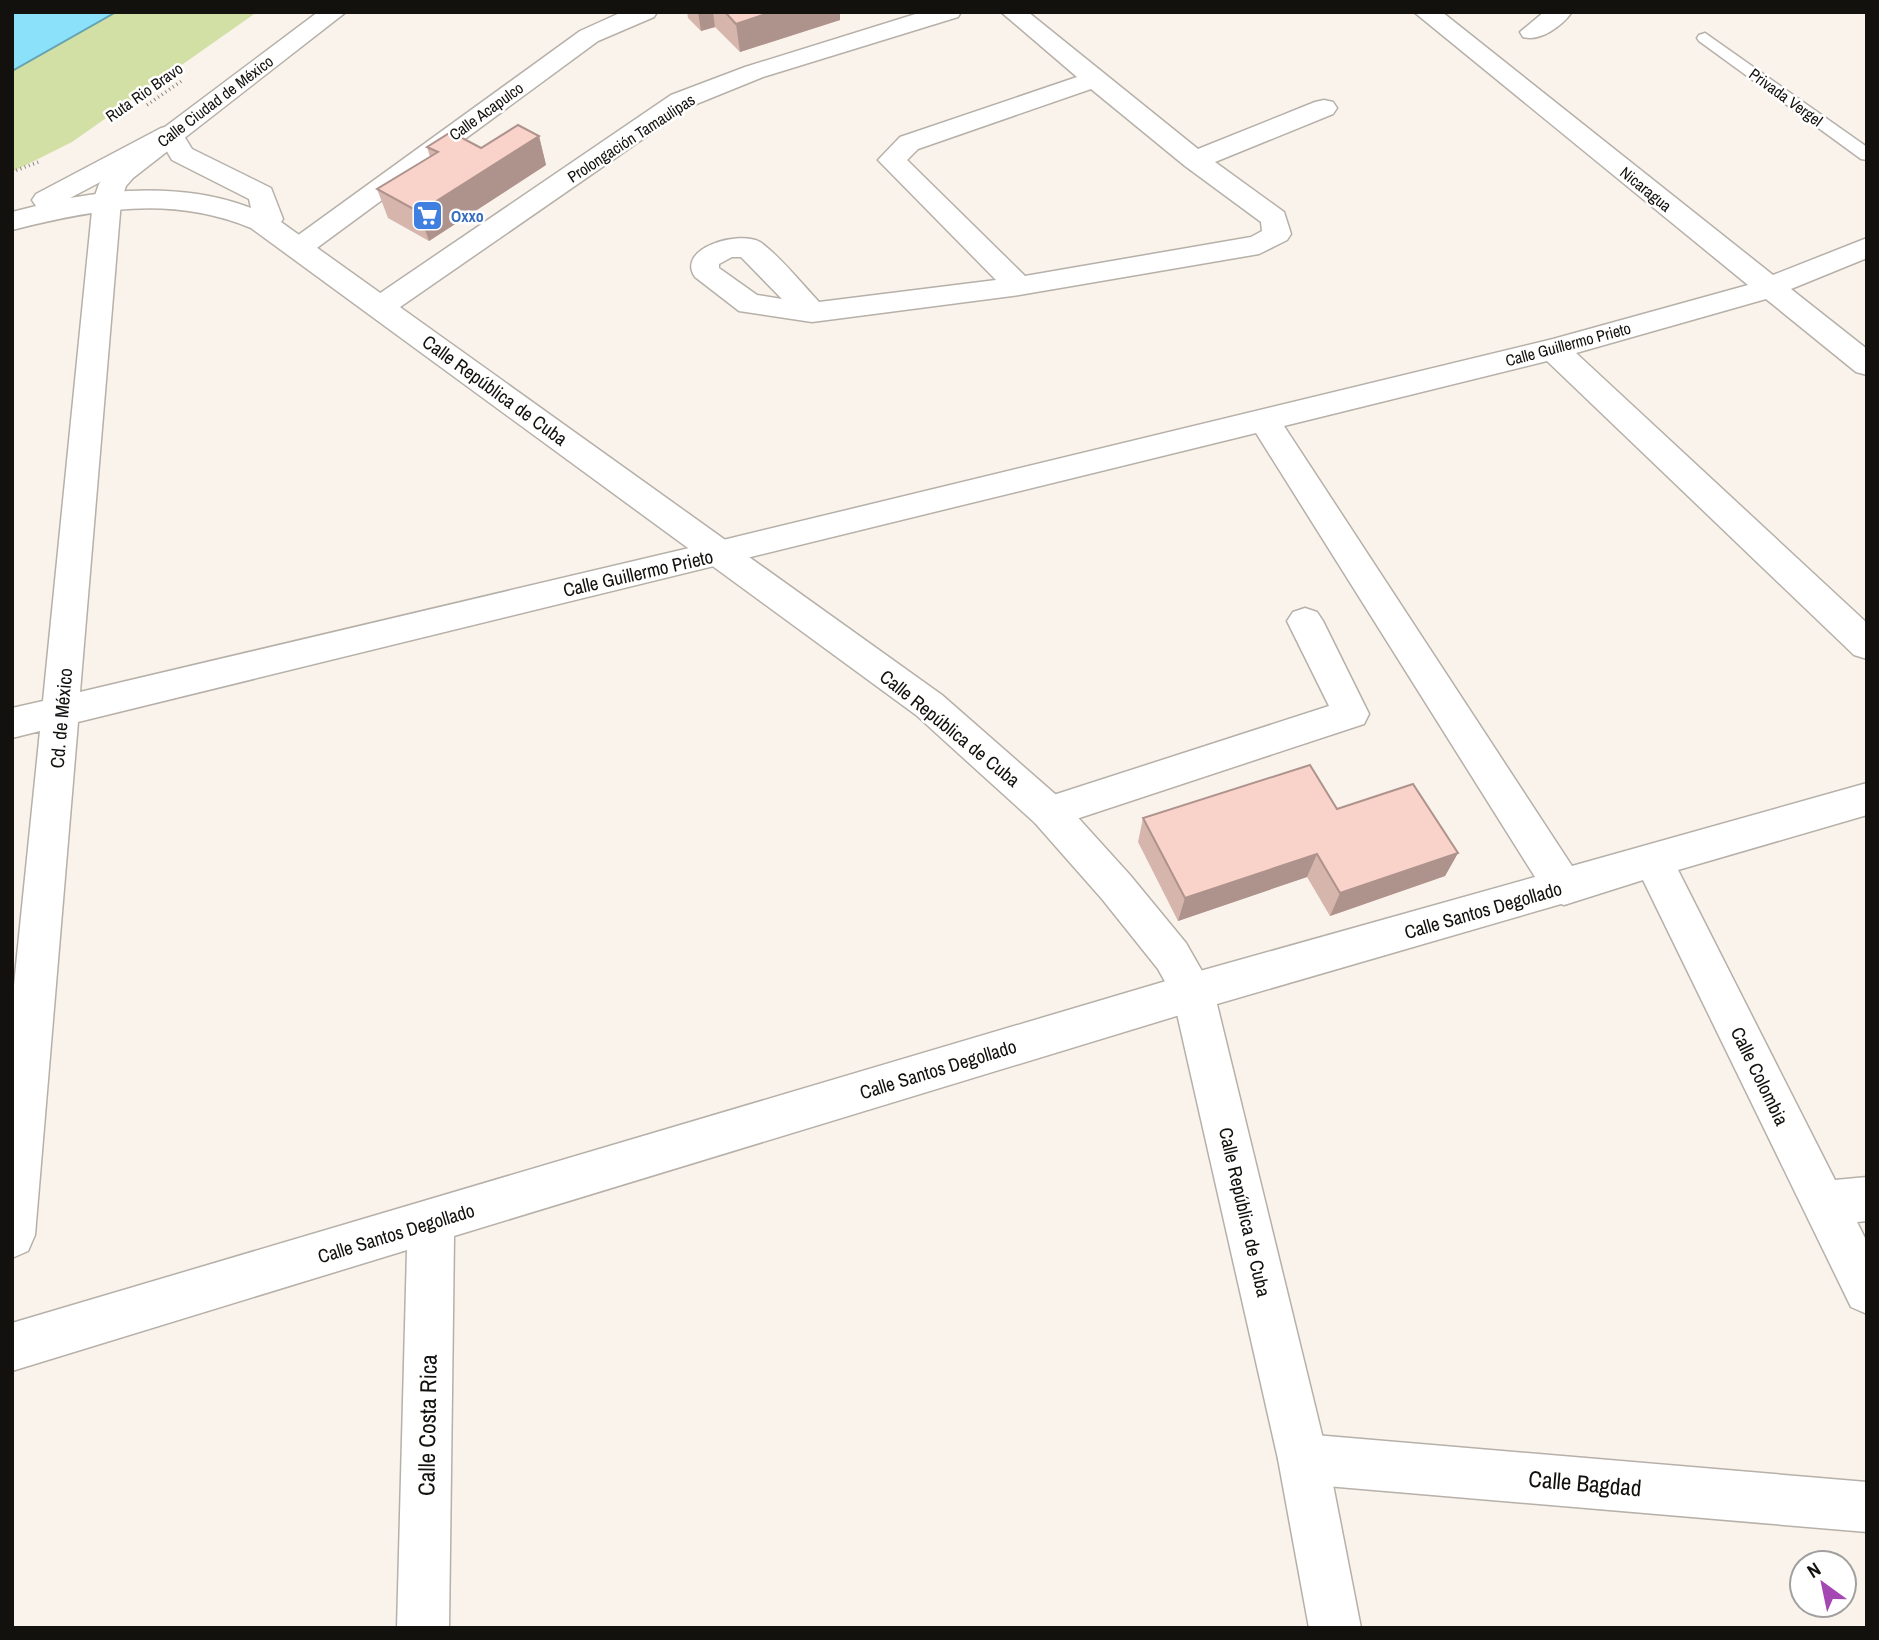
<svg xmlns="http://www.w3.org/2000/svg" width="1879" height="1640" viewBox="0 0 1879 1640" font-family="'Archivo Narrow',sans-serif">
	<rect width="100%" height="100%" fill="#f9f3ec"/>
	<path fill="#d3e0a5" d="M116,12H257L72,142L12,172V71Z"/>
	<path fill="#8ae1f9" stroke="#66a3b2" stroke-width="2" d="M12,12H116L12,71Z"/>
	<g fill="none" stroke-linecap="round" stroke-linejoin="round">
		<defs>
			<path id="service" d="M1705,33L1867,147V160L1861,159L1699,41L1697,38L1699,35Z"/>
			<path id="minor" d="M318,12H346L133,178L126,186L121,201L80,692L719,541L1553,339L1748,285L1414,12H1442L1773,275L1867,238V258L1791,289L1867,349V375L1856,372L1766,299L1576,353L1867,623V659L1854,655L1547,361L1284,426L1572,866L1867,783V815L1678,870L1835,1180L1867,1177V1221L1857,1222L1867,1242V1314L1851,1307L1643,880L1564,905L1561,904L1193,1011L454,1236L449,1628H397L407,1250L12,1371V1323L1193,973L1535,877L1256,433L78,722L35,1235L28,1251L12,1258V1005L40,731L12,738V708L43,701L93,201L99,184L113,166Z
				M622,12H657L654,17L598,41L310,253L300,256L290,253L286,247L290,241L580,31Z
				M922,12H961L958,17L763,77L689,107L390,314L380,317L370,314L365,307L370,300L671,95L745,67Z
				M1001,12H1028L1198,149L1315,102L1324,100L1333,102L1337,108L1333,114L1215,162L1284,212L1291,234L1287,240L1259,254L1019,295L812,322L739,311L695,277C675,248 740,230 760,242C778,254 803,285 819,302L996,280L878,160L900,137L1077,77ZM1091,89L1185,166L1261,222L1262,231L1251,237L1025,276L907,160L918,149ZM732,257H741L782,299L757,295L719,268V264Z
				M1544,12H1572C1562,26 1540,42 1523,37L1520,32Z
				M1305,608L1317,612L1323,621L1369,714L1364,724L1049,828L1035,823L1030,812L1035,801L1329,706L1287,621L1293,612Z
				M1303,1434L1867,1482V1532L1303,1484L1285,1477L1278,1459L1285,1441Z"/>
			<path id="tertiary" d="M170,126L179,128L192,149L271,188L283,219L281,222L942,695L1063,801L1130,875L1186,943L1214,992L1328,1459L1361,1628H1309L1278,1459L1173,996L1158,969L1102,899L1035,823L916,715L251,228C170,195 95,209 12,230V212L36,206L32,200L36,194L161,128ZM165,148L172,160L249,199L251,208C195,186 128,187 70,198Z"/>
		</defs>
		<use href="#service" stroke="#b6b0a9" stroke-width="3"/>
		<use href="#minor" stroke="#b6b0a9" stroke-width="3"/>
		<use href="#tertiary" stroke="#b6b0a9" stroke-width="3"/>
		<path stroke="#8a8681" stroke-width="3.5" stroke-dasharray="1 3.5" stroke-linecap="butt" d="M147,105L183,80
			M12,172L41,161"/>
		<use href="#service" fill="#fff" fill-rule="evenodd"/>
		<use href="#minor" fill="#fff" fill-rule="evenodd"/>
		<use href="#tertiary" fill="#fff" fill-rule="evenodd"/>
	</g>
	<path fill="#d6b5ad" d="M687,12H840V20L740,52L715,27L701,31L688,18Z
		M539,136L546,165L429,241L388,218L377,189L430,157L427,147L481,148Z
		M1337,809L1458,853L1445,876L1330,916L1307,877L1178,921L1138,842L1143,818Z"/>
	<path fill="#ae938d" d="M698,12H713L715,27L701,31Z
		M772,12H840V20L740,52L736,24Z
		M539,136L546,165L429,241L419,212Z
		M1458,853L1445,876L1330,916L1340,893Z
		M1317,854L1307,877L1178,921L1185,898Z"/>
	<path fill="#f9d2c9" stroke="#ae938d" stroke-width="2" d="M725,12H772L736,24Z
		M518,125L539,136L419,212L377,189L438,152L427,147L451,132L481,148Z
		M1310,765L1337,809L1413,784L1458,853L1340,893L1317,854L1185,898L1143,818Z"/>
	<defs>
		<symbol id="supermarket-square" viewBox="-11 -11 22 22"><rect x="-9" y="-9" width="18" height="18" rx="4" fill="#3f7fe0" stroke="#fff"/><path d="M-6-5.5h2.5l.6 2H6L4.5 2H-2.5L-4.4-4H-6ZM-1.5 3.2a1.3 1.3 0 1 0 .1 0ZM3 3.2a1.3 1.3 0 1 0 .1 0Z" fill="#fff"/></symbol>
	</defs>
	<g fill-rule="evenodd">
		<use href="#supermarket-square" x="410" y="198" width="35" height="35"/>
	</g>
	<g text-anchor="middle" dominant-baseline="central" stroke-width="5" stroke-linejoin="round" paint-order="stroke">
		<g font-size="16" fill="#13110e" stroke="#fff">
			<text transform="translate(144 92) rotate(-35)">Ruta Rio Bravo</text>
			<text transform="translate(1786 97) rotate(36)">Privada Vergel</text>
			<text transform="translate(215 101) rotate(-37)">Calle Ciudad de México</text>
			<text transform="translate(486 111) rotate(-36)">Calle Acapulco</text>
			<text transform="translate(631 138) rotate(-33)">Prolongación Tamaulipas</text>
			<text transform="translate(1646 189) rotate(39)">Nicaragua</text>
			<text transform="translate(1568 344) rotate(-15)">Calle Guillermo Prieto</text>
		</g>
		<g font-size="16" font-weight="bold" fill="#366cbe" stroke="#fff" text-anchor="start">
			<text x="451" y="216">Oxxo</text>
		</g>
		<g font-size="19" fill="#13110e" stroke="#fff">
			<text transform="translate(495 390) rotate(36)">Calle República de Cuba</text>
			<text transform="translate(638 573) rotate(-13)">Calle Guillermo Prieto</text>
			<text transform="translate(61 718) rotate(-85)">Cd. de México</text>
			<text transform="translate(950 728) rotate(39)">Calle República de Cuba</text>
			<text transform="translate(1483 910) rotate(-16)">Calle Santos Degollado</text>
			<text transform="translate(938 1069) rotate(-17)">Calle Santos Degollado</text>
			<text transform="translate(1760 1076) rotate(64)">Calle Colombia</text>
			<text transform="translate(1245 1212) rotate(77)">Calle República de Cuba</text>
			<text transform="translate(396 1233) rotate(-17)">Calle Santos Degollado</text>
		</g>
		<g font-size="23" fill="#13110e" stroke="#fff">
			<text transform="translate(427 1425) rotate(-89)">Calle Costa Rica</text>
			<text transform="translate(1585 1483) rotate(5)">Calle Bagdad</text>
		</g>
	</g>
	<rect width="1879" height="1640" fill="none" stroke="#13110e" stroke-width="28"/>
	<g transform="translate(1823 1584) rotate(327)"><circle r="33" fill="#ffffff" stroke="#a1a09f" stroke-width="2"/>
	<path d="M0-5L12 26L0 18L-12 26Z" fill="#a447b2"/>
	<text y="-10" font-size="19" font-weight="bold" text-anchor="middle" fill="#13110e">N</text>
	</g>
</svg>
